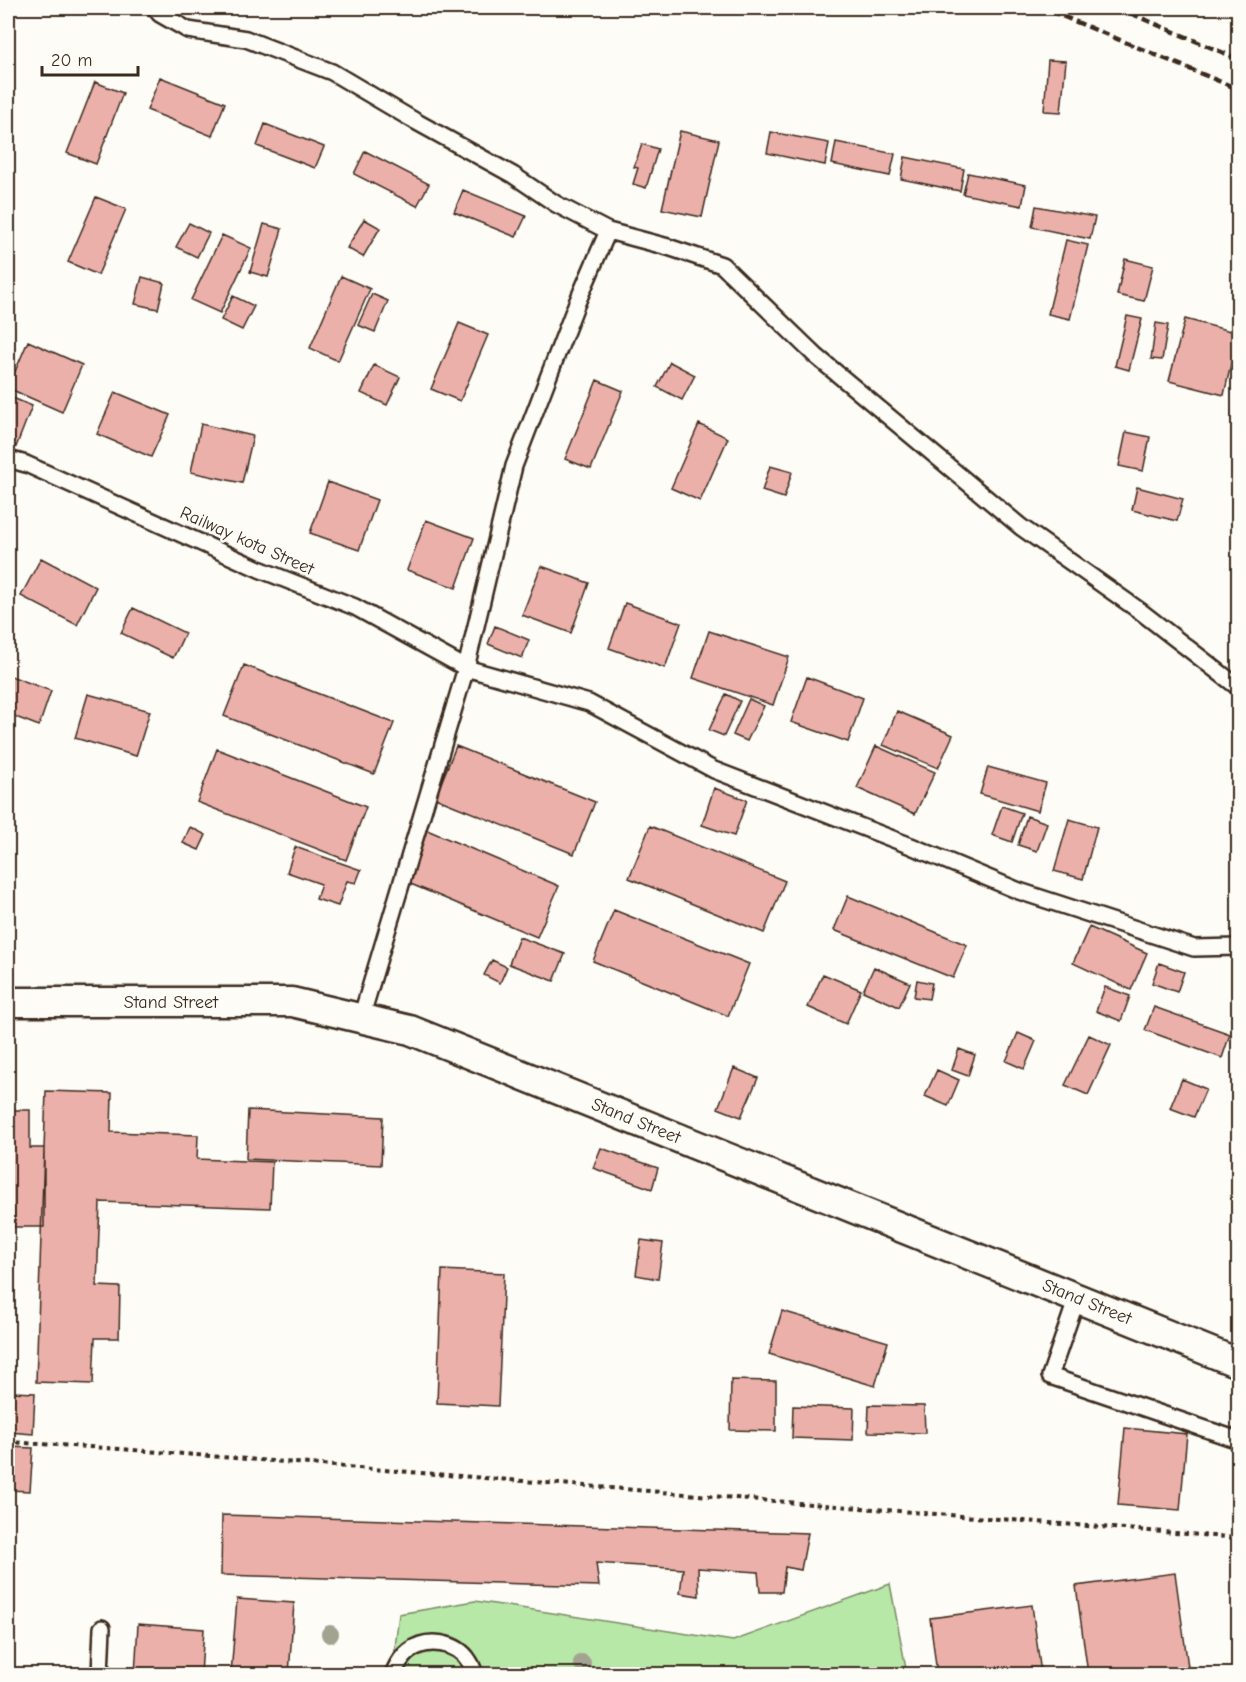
<svg xmlns="http://www.w3.org/2000/svg" width="1246" height="1682" viewBox="0 0 1246 1682" font-family="'Comic Neue',sans-serif">
	<rect width="100%" height="100%" fill="#fdfcf7"/>
	<filter id="ink" filterUnits="userSpaceOnUse"><feTurbulence type="fractalNoise" baseFrequency=".0167" numOctaves="2"/><feDisplacementMap in="SourceGraphic" scale="12" xChannelSelector="R" yChannelSelector="G"/><feConvolveMatrix kernelMatrix="1 2 1 2 8 2 1 2 1" color-interpolation-filters="sRGB"/></filter>
	<g filter="url(#ink)">
		<path fill="#b7e8a8" stroke="#798963" stroke-width="1.5" d="M890,1584L907,1674H392L399,1614L475,1601L733,1641Z"/>
		<path fill="#ebb0aa" stroke="#3b2a1e" stroke-width="1.5" d="M1048,60L1066,61L1061,112L1044,111Z
			M160,77L225,103L212,136L147,110Z
			M95,82L123,93L96,164L67,153Z
			M265,124L324,147L315,168L257,146Z
			M680,131L719,140L702,217L662,209Z
			M771,132L829,143L825,165L767,153Z
			M836,142L895,154L890,176L832,164Z
			M642,144L658,149L646,188L633,184L638,168L634,167Z
			M365,151L429,184L417,206L354,174Z
			M905,157L964,169L960,191L901,179Z
			M968,173L1026,185L1022,206L963,194Z
			M463,190L526,216L516,237L454,212Z
			M96,197L126,209L98,275L68,262Z
			M1036,206L1095,217L1090,239L1032,227Z
			M364,219L380,228L363,257L347,248Z
			M189,223L209,233L197,257L176,247Z
			M264,224L282,229L268,277L250,272Z
			M222,235L251,248L220,313L191,300Z
			M1066,240L1088,245L1070,319L1048,314Z
			M1125,259L1153,266L1144,301L1117,295Z
			M341,276L370,289L338,361L310,348Z
			M142,277L164,283L158,309L135,304Z
			M372,294L388,301L375,332L358,325Z
			M233,296L254,306L242,330L221,320Z
			M1127,316L1142,319L1129,370L1115,366Z
			M1185,319L1238,333L1224,395L1169,381Z
			M459,323L488,335L460,401L431,389Z
			M1156,323L1168,325L1162,360L1151,359Z
			M28,341L82,365L62,412L8,388Z
			M670,362L695,375L682,400L657,387Z
			M374,365L400,377L387,405L361,393Z
			M597,380L623,391L591,469L565,459Z
			M115,392L170,415L151,457L97,434Z
			M8,396L32,406L16,447L8,443Z
			M201,424L253,436L242,483L191,472Z
			M699,424L728,438L700,501L671,488Z
			M1126,432L1150,437L1143,471L1119,466Z
			M770,466L792,472L784,498L762,491Z
			M328,482L377,500L359,550L310,533Z
			M1137,487L1183,499L1177,521L1132,510Z
			M426,520L474,538L456,588L407,570Z
			M41,558L96,587L77,625L21,596Z
			M541,566L589,583L571,633L522,615Z
			M625,603L681,623L665,668L609,648Z
			M133,608L185,633L173,658L121,633Z
			M495,626L529,640L522,658L488,644Z
			M709,631L789,657L773,705L693,678Z
			M244,665L394,723L374,774L224,716Z
			M8,675L51,691L39,726L8,714Z
			M807,677L863,698L848,742L791,722Z
			M88,694L150,711L136,756L75,738Z
			M726,694L740,701L724,736L709,730Z
			M749,699L764,706L747,741L733,735Z
			M897,711L953,735L938,768L883,745Z
			M456,746L595,802L574,854L435,798Z
			M876,746L935,772L915,814L857,788Z
			M217,749L366,807L346,860L197,802Z
			M988,767L1046,783L1038,811L980,794Z
			M714,788L747,800L734,836L702,825Z
			M1002,806L1022,813L1012,842L992,835Z
			M1027,816L1047,823L1037,851L1018,845Z
			M1069,819L1097,827L1083,879L1054,871Z
			M650,826L785,881L764,933L629,878Z
			M190,827L206,835L199,850L183,843Z
			M427,830L559,886L537,937L406,882Z
			M295,847L361,870L356,883L347,881L338,906L316,899L321,884L287,872Z
			M848,896L967,945L953,978L834,930Z
			M614,910L749,964L728,1016L593,961Z
			M1089,927L1147,953L1131,990L1073,963Z
			M519,937L565,954L554,981L509,964Z
			M492,960L507,967L500,983L484,975Z
			M1159,963L1184,972L1177,992L1152,983Z
			M874,967L910,983L899,1007L863,991Z
			M823,974L861,990L846,1024L808,1007Z
			M917,980L932,983L929,999L914,997Z
			M1105,987L1130,996L1121,1021L1096,1011Z
			M1154,1007L1230,1034L1222,1058L1145,1030Z
			M1018,1033L1036,1041L1024,1069L1006,1061Z
			M1089,1035L1111,1045L1088,1095L1065,1085Z
			M959,1049L975,1055L968,1076L952,1070Z
			M734,1068L758,1078L741,1117L718,1108Z
			M937,1070L959,1080L948,1106L925,1096Z
			M1182,1079L1206,1089L1194,1117L1170,1108Z
			M46,1091L112,1093L111,1132L198,1135L197,1159L272,1162L270,1208L100,1202L97,1286L120,1287L119,1338H95L93,1384L36,1382Z
			M8,1110H30V1148H44V1227H8Z
			M248,1110L383,1117L381,1165L246,1159Z
			M601,1148L658,1168L652,1189L593,1168Z
			M641,1240L663,1243L658,1279L636,1275Z
			M442,1270L504,1273L498,1406L437,1403Z
			M782,1311L888,1342L875,1386L769,1354Z
			M731,1380L776,1381V1431L730,1430Z
			M12,1392L35,1393L33,1434L9,1432Z
			M869,1405L924,1406L925,1433L868,1432Z
			M793,1406L854,1408L853,1440L792,1438Z
			M1125,1428L1187,1434L1180,1510L1118,1505Z
			M8,1447L33,1448L30,1491L8,1490Z
			M222,1515L808,1533L801,1570L785,1567L782,1592H760L758,1572L698,1568L699,1596L680,1593L683,1569L596,1563L599,1586L221,1575Z
			M1175,1573L1189,1674H1088L1076,1586Z
			M237,1599L294,1603L289,1674H231Z
			M1032,1605L1041,1674H937L930,1618Z
			M138,1624L204,1629L201,1674H135Z"/>
		<g fill="none" stroke-linecap="round" stroke-linejoin="round">
			<defs>
				<path id="lane" d="M155,8L160,14L188,30L246,39L332,72L415,121L513,175L556,204L608,231L668,247L722,265L816,356L1021,527L1140,611L1238,687
					M8,459L26,464L259,569L355,607L466,668L589,703L714,770L911,846L1019,891L1194,948L1238,947
					M361,1018L466,668L514,466L576,305L608,231
					M1077,1298L1050,1376L1238,1440
					M100,1674L102,1628
					M393,1674C397,1665 401,1657 409,1651C427,1637 457,1642 469,1661C472,1665 473,1670 475,1674"/>
				<path id="street" d="M8,1002H292L410,1030L1238,1363"/>
			</defs>
			<use href="#lane" stroke="#3b2a1e" stroke-width="20"/>
			<use href="#street" stroke="#3b2a1e" stroke-width="33"/>
			<path stroke="#3b2a1e" stroke-width="4" stroke-dasharray="4.5 4.5" stroke-linecap="butt" d="M8,1442L121,1449L1238,1538"/>
			<use href="#lane" stroke="#fdfcf7" stroke-width="15"/>
			<use href="#street" stroke="#fdfcf7" stroke-width="28"/>
			<path stroke="#3b2a1e" stroke-width="4.5" stroke-dasharray="9 4.5" stroke-linecap="butt" d="M1118,8L1238,59
				M1050,11L1238,89"/>
		</g>
		<g fill="#a3a392">
			<circle cx="330" cy="1634" r="9"/>
			<circle cx="582" cy="1663" r="9"/>
		</g>
	</g>
	<g text-anchor="middle" dominant-baseline="central" stroke-width="5" stroke-linejoin="round" paint-order="stroke">
		<g font-size="18" fill="#3b2a1e" stroke="#fdfcf7">
			<text transform="translate(247 541) rotate(24)">Railway kota Street</text>
			<text x="171" y="1002">Stand Street</text>
			<text transform="translate(636 1121) rotate(22)">Stand Street</text>
			<text transform="translate(1087 1302) rotate(22)">Stand Street</text>
		</g>
	</g>
	<rect width="1246" height="1682" fill="none" stroke="#fdfcf7" stroke-width="30"/>
	<rect x="15" y="15" width="1216" height="1652" fill="none" stroke="#3b2a1e" stroke-width="2" filter="url(#ink)"/>
	<path d="M42 66v9h96v-9" fill="none" stroke="#3b2a1e" stroke-width="3"/>
	<text x="51" y="66" font-size="18" fill="#3b2a1e" stroke="#fdfcf7" stroke-width="4.5" paint-order="stroke">20 m</text>
</svg>
